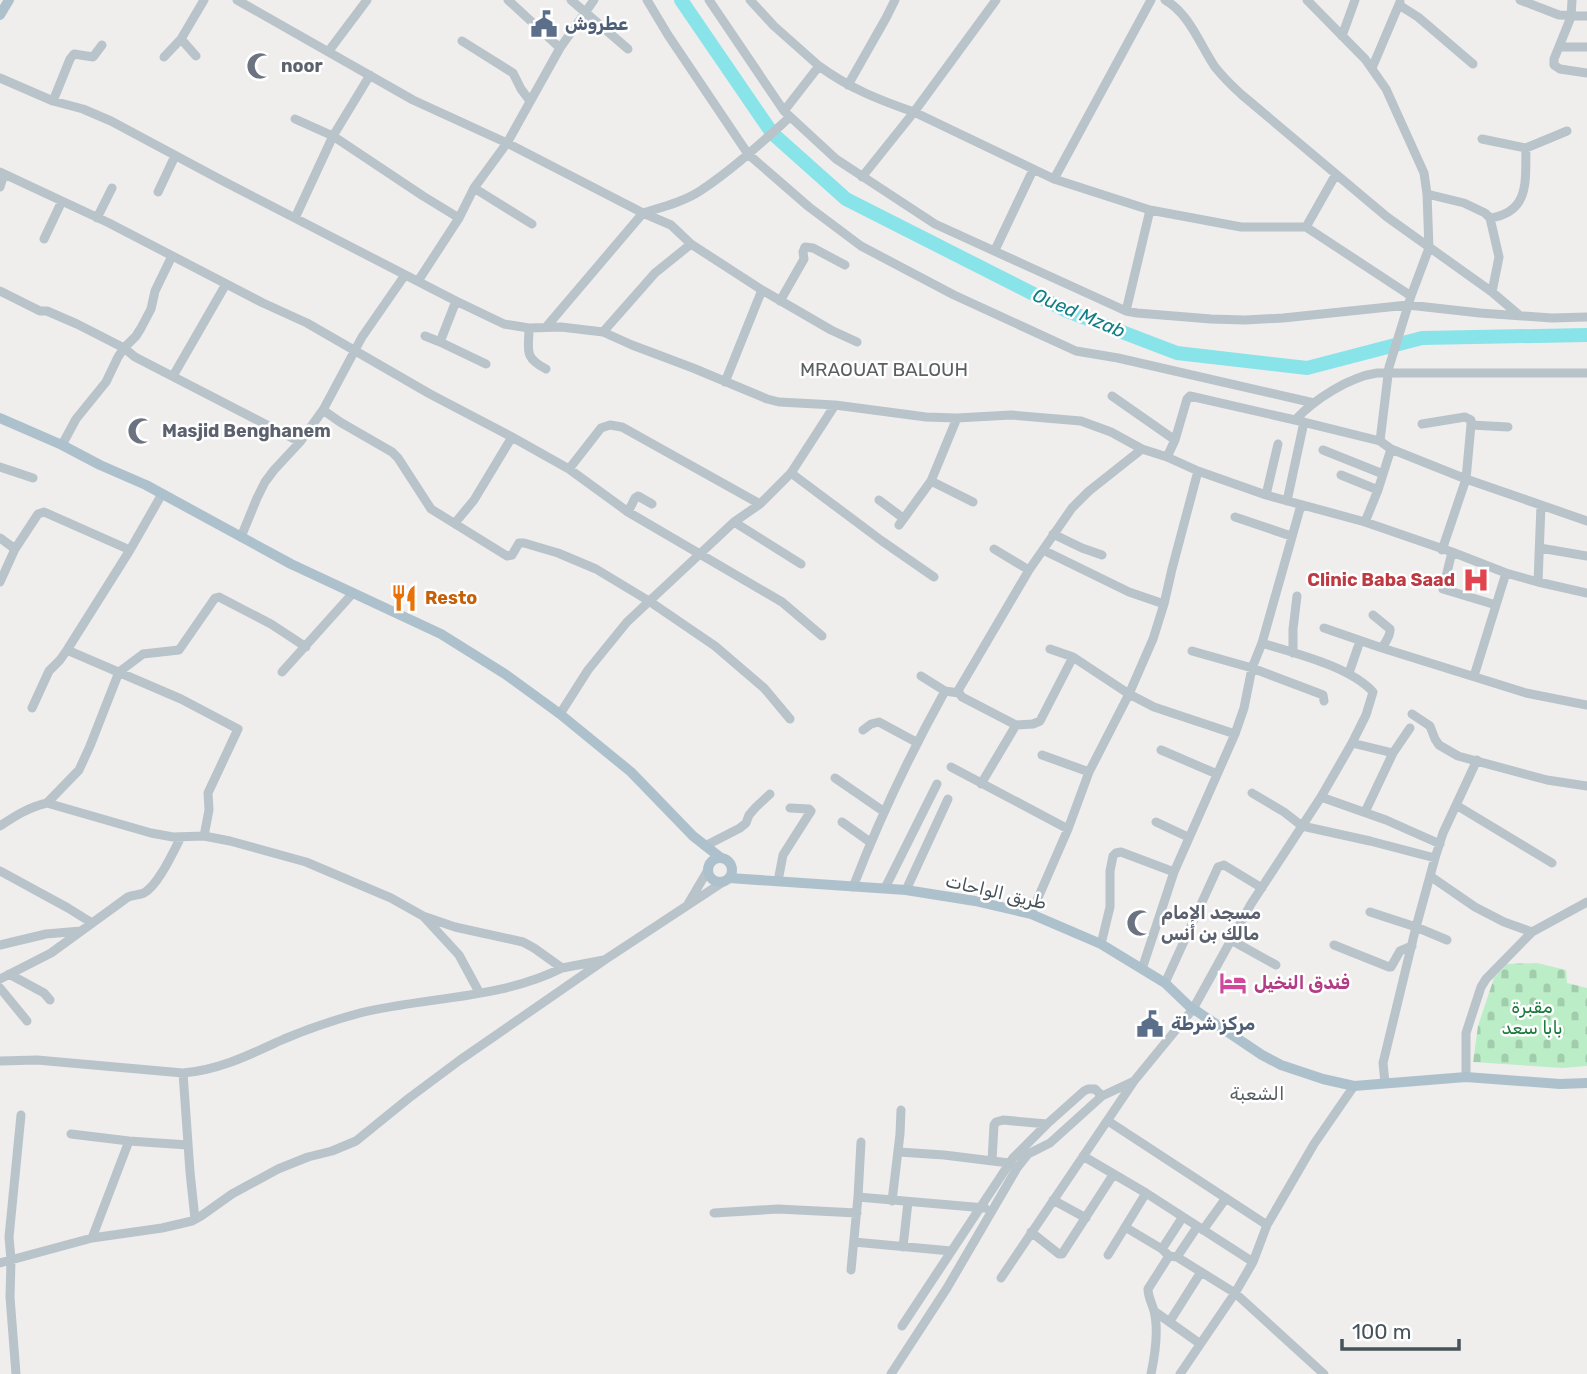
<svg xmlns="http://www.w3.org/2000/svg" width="1587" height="1374" viewBox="0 0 1587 1374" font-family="Rubik,Vazirmatn,sans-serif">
	<defs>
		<pattern id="cemetery-stones" width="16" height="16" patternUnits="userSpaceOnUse" patternTransform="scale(1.75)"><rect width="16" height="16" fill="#bbedc7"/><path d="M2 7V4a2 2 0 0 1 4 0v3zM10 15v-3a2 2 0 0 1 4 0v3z" fill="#a2cdad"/></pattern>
	</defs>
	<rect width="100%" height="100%" fill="#f0eded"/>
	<path fill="url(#cemetery-stones)" d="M1537,963L1566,970L1567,983L1587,988V1066L1562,1068L1473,1062L1478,1026L1494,978L1507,964Z"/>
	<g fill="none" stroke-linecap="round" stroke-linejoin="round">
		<path stroke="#89e4e9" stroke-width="14" d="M681,0L772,133L846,199L1067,311L1177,353L1307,368L1422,338L1587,335"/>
		<path stroke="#b8c4ca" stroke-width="9" d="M237,0L413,100L507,143L643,213L671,225L691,244L762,290L831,330L857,342
			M508,0L560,48
			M571,0L628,49
			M647,0L668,35L748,154L809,207L861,246L954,295L1076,351L1118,358L1314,403
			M709,0L784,111L836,159L935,224L1126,311L1137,313L1211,319L1245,320L1283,318L1408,305L1480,313L1552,318L1587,317
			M750,0L774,26L819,66
			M1165,0C1189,13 1200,45 1215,67C1223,77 1232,86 1242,95L1387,217L1492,292L1519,315
			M1307,0L1365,59L1386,89L1424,173L1427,194L1429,248L1411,296L1389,367L1380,441L1391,449L1466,479L1587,521
			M1520,0L1559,15L1587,16
			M1572,0L1571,17L1554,59V65L1560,69L1587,73
			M1399,5L1418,17L1473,64
			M1342,36L1355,0
			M181,39L196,56
			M462,41L513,73L521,89L530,101
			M1560,47H1587
			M328,52L367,0
			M164,57L181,39L204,0
			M1372,68L1400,2
			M0,78L53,101L83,109L111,121L223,181L456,301L504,324L529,328L561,327L603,332L632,345L693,368L767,399L779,402L835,405
			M848,85L886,18L895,0
			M53,101L70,59L74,54L93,57L102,45
			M784,111L819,66C849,88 879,100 914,112L996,0
			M295,119L333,136L423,196L459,218
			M1482,139L1526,148L1567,131
			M0,172L109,223L263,303L307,323L430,394L512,437L569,469L628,512L782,602L822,636
			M862,177L914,112L1054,179L1150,210L1241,227H1306L1411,296
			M1054,179L1151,0
			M0,187L4,174
			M474,188L532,224
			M158,192L175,156
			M1427,194L1464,203L1485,213L1490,218L1499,257L1492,292
			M97,218L112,188
			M295,218L333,136L370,75
			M1490,218C1531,212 1525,179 1526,148
			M1306,227L1336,174
			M44,239L62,201
			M995,250L1033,170
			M418,281L459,218L474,188L507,143L560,48L594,0
			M0,291L40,311H47L77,324L124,348L135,357L300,442
			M456,301L440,342L486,364
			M780,301L804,259L803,252L805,247L813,248L845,265
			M1126,311L1150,210
			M547,326L643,213C662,207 683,202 700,191C732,170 761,143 790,117
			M529,328C529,350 523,357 546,369
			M603,332L655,273L691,244
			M425,336L440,342
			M173,376L226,284
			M725,382L762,290
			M1112,396L1175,440
			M323,410L340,422L392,452L398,458L431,509L507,556L512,555L519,543H524L558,553L596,569L649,601L715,646L764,688L790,719
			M1295,420C1315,399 1349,377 1377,373H1587
			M1422,424L1465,417L1471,420V425L1466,479L1442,550
			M1471,425L1508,427
			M62,445L76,419L106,382L118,357L124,348L136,336L141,328L151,309L155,291L172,256
			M1323,450L1383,474
			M1167,457L1175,440L1187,399L1190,396L1295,420L1380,441
			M0,467L33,478
			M569,469L601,428L610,425L622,427L760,504
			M1198,471L1266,495L1365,522L1452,552L1506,573L1538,582L1587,593
			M791,473L882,541L934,577
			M1341,475L1378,490
			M931,481L973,502
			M1266,495L1278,444
			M879,500L903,518
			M1287,501L1304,422
			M628,512L635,498L638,496L652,504
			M1235,517L1291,536
			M734,522L801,564
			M1365,522L1378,490L1391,449
			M455,523L474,500L512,437
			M899,525L931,481L957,418
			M1053,534L1082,548L1102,555
			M241,537L257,498L265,482L274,470L300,442L323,410L362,337L405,275
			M0,538L15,549L38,514L44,512L130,550
			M1540,548L1587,556
			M994,549L1029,570
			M1043,550L1129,592L1164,604
			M1452,552L1443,589L1496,605
			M0,582L15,549
			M1538,582L1541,505
			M1373,615L1390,629C1391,636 1385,642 1382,648
			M1324,628L1382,648L1526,693L1587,705
			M1050,649L1073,657L1129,694L1154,707L1235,734
			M67,650L181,699L238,729L208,793L209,810L204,836
			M1192,651L1252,668L1318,693L1323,695L1324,701
			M1293,653V629L1297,596
			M282,672L353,593
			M1349,673L1360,641
			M921,676L945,691L959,693
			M1474,676L1506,573
			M32,708L49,671L60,660L67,650L130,550L162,494
			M560,714L588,670L627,622L734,522L760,504L791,473L835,405L926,417L957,418L1011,415L1081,421L1111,432L1142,449L1167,457L1198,471L1172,569L1164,604L1153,639L1129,694L1089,772L1068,829L1031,914
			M1412,714L1430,726L1435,739L1439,745L1458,756L1547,780L1587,786
			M1016,725L962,697L959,693V689L1029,570L1072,508L1089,491L1142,449
			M863,730L871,724L879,722L916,742
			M1352,743L1393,753
			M1161,750L1217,774
			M1042,755L1089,772
			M951,767L1068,829
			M835,778L883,811
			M981,784L1016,725L1033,724L1040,721L1073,657
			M1252,793L1284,812L1302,826L1370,841L1435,858
			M1321,797L1386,820L1440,844
			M47,803L79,770L90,746L119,672L143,654L179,650L215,598L219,597L271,624L306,647
			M1456,805L1552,863
			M1365,812L1393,753L1410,728
			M842,822L870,842
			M1156,822L1188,837
			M0,826C15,816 29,807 47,803L151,833L173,837L204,836L230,841L306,862L391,898L423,916L455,927L523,942L534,948L562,968L604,960
			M705,846L740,828L746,823L749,815L756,807L770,794
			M0,871L68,908L92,923
			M1430,876L1475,907L1504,922L1532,932
			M778,881L783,855L811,811L809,809L790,808
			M853,887C880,817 909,756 945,691
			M885,888L937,784
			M906,890L948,799
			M688,904L708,870
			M1370,912L1416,927L1447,940
			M424,917L459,955L479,992
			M1231,940L1276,965
			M1101,944L1110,907V871L1113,856L1116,853L1121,852L1174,872
			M0,945L46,934L81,931
			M1334,945L1389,967H1391L1400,951L1412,946
			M1142,969L1174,872L1235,734L1244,708L1252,668L1262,643L1301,505
			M9,974L44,993L50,1000
			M0,979L51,953L128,897C133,895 139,895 144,893C159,884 173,852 181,837
			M1165,983L1218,867L1224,865L1262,888
			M0,988L27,1021
			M0,1061L37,1060L183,1073C220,1070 251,1054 284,1039C308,1029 334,1020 360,1013C425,997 501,999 562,968
			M183,1073L190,1172L195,1219
			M1466,1077V1033L1481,987L1486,979L1532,932L1587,902
			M1385,1083L1383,1063L1416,927L1435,858L1443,833L1477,760
			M1108,1121L1267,1225
			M71,1134L129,1141L188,1145
			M899,1152L944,1155L1009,1163
			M1083,1156L1146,1193L1253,1262
			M992,1161L994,1125L996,1122L1003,1120L1047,1124
			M858,1197L985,1208
			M1053,1200L1086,1218
			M892,1201L900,1134L901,1110
			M714,1213L778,1209L857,1213
			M1125,1227L1162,1249L1169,1256L1177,1257L1235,1293L1324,1374
			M1203,1230L1226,1198
			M1031,1232L1059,1254H1062L1113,1175
			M92,1238L129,1141
			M854,1242L951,1251
			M903,1247L908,1202
			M1162,1249L1182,1218
			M1108,1255L1146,1193
			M1177,1257L1197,1227
			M0,1263L92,1238L162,1228L192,1221L201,1216L232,1194L278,1169L308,1157L332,1151L356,1141L409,1098L460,1060L606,959L723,882
			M851,1270L858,1197L861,1142
			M1001,1278L1134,1081L1193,1009L1251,904L1321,797L1352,743L1366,715L1373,692C1349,666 1296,654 1262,643
			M1154,1311L1199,1343
			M1170,1321L1201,1272
			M902,1326L1013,1158L1047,1124L1084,1091L1088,1089H1095L1102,1096
			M16,1374L10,1297L11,1260L9,1237L21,1115
			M891,1374L947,1288L1017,1168L1028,1154L1050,1143L1102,1096L1132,1082
			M1151,1374C1155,1355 1159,1330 1154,1311C1152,1303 1148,1297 1148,1289L1169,1256
			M1180,1374L1235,1293L1253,1262L1267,1225L1314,1144L1354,1086"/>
		<path stroke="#adc1cc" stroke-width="10" d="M0,15L9,0
			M0,418L62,445L100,465L146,485L291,564L441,634L505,674L560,714L631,772L693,836L721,858
			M708 870a12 12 0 1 1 24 0a12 12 0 1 1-24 0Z
			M729,878L906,890L975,901L1031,914L1101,944L1142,969L1165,983L1189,1006L1262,1055L1281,1065L1323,1079L1354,1086L1466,1077L1560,1084L1587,1083"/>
	</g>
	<defs>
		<symbol id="civic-bare" viewBox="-9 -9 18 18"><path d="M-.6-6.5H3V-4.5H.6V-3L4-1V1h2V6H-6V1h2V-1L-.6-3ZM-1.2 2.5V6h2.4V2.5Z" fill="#5c6f8a" stroke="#fff" stroke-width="2.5" paint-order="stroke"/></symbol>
		<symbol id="mosque-bare" viewBox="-9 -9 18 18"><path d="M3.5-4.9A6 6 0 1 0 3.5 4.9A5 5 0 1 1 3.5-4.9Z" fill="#6b7280" stroke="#fff" stroke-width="2.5" paint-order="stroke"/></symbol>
		<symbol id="hospital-bare" viewBox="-9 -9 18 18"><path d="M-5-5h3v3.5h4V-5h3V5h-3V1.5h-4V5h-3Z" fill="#e0444e" stroke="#fff" stroke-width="2.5" paint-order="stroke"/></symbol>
		<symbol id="restaurant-bare" viewBox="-9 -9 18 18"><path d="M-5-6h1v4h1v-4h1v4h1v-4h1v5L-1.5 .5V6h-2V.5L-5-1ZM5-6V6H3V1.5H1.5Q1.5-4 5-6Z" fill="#e8710a" stroke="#fff" stroke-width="2.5" paint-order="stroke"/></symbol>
		<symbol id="hotel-bare" viewBox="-9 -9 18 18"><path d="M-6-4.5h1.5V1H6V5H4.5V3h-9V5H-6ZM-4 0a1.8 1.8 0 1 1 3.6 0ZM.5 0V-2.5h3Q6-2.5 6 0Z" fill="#d1479c" stroke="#fff" stroke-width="2.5" paint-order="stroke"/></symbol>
	</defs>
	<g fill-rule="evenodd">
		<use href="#civic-bare" x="525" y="5" width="38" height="38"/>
		<use href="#mosque-bare" x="241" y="47" width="38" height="38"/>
		<use href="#mosque-bare" x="122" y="412" width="38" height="38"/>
		<use href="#hospital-bare" x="1457" y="561" width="38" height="38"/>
		<use href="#restaurant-bare" x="385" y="579" width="38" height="38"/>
		<use href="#mosque-bare" x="1121" y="904" width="38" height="38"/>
		<use href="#hotel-bare" x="1214" y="964" width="38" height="38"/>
		<use href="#civic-bare" x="1131" y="1005" width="38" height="38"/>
	</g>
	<g text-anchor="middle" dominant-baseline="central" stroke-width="5" stroke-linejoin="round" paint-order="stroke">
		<g font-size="18" font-weight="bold" fill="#4e5e75" stroke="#fff" text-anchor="start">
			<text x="565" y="24">عطروش</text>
			<text x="1171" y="1024">مركز شرطة</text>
		</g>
		<g font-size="18" font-weight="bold" fill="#5b616d" stroke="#fff" text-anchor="start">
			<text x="281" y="66">noor</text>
			<text x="162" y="431">Masjid Benghanem</text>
			<text x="1161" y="913">مسجد الإمام<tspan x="1161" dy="21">مالك بن أنس</tspan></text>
		</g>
		<g font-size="18" font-weight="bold" fill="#be3a42" stroke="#fff" text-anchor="end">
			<text x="1455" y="580">Clinic Baba Saad</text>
		</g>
		<g font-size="18" font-weight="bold" fill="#c56008" stroke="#fff" text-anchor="start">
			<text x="425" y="598">Resto</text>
		</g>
		<g font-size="18" fill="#46535a" stroke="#fff">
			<text transform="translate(996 892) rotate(13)">طريق الواحات</text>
		</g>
		<g font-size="18" font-weight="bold" fill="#b23c85" stroke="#fff" text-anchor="start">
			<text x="1254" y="983">فندق النخيل</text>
		</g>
		<g font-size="18" fill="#19793a" stroke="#fff">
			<text x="1532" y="1007">مقبرة<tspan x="1532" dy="21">بابا سعد</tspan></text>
		</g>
		<g font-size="19" font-style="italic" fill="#107f86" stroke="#fff">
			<text transform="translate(1079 313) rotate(23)">Oued Mzab</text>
		</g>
		<g font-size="19" fill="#5a5f62" stroke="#fff">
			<text x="884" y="369">MRAOUAT BALOUH</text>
			<text x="1257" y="1093">الشعبة</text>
		</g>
	</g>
	<path d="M1342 1339v10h117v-10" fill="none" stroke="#46535a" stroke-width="3.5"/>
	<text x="1352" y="1339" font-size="21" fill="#46535a" stroke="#ffffff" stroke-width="5" paint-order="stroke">100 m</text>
</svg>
